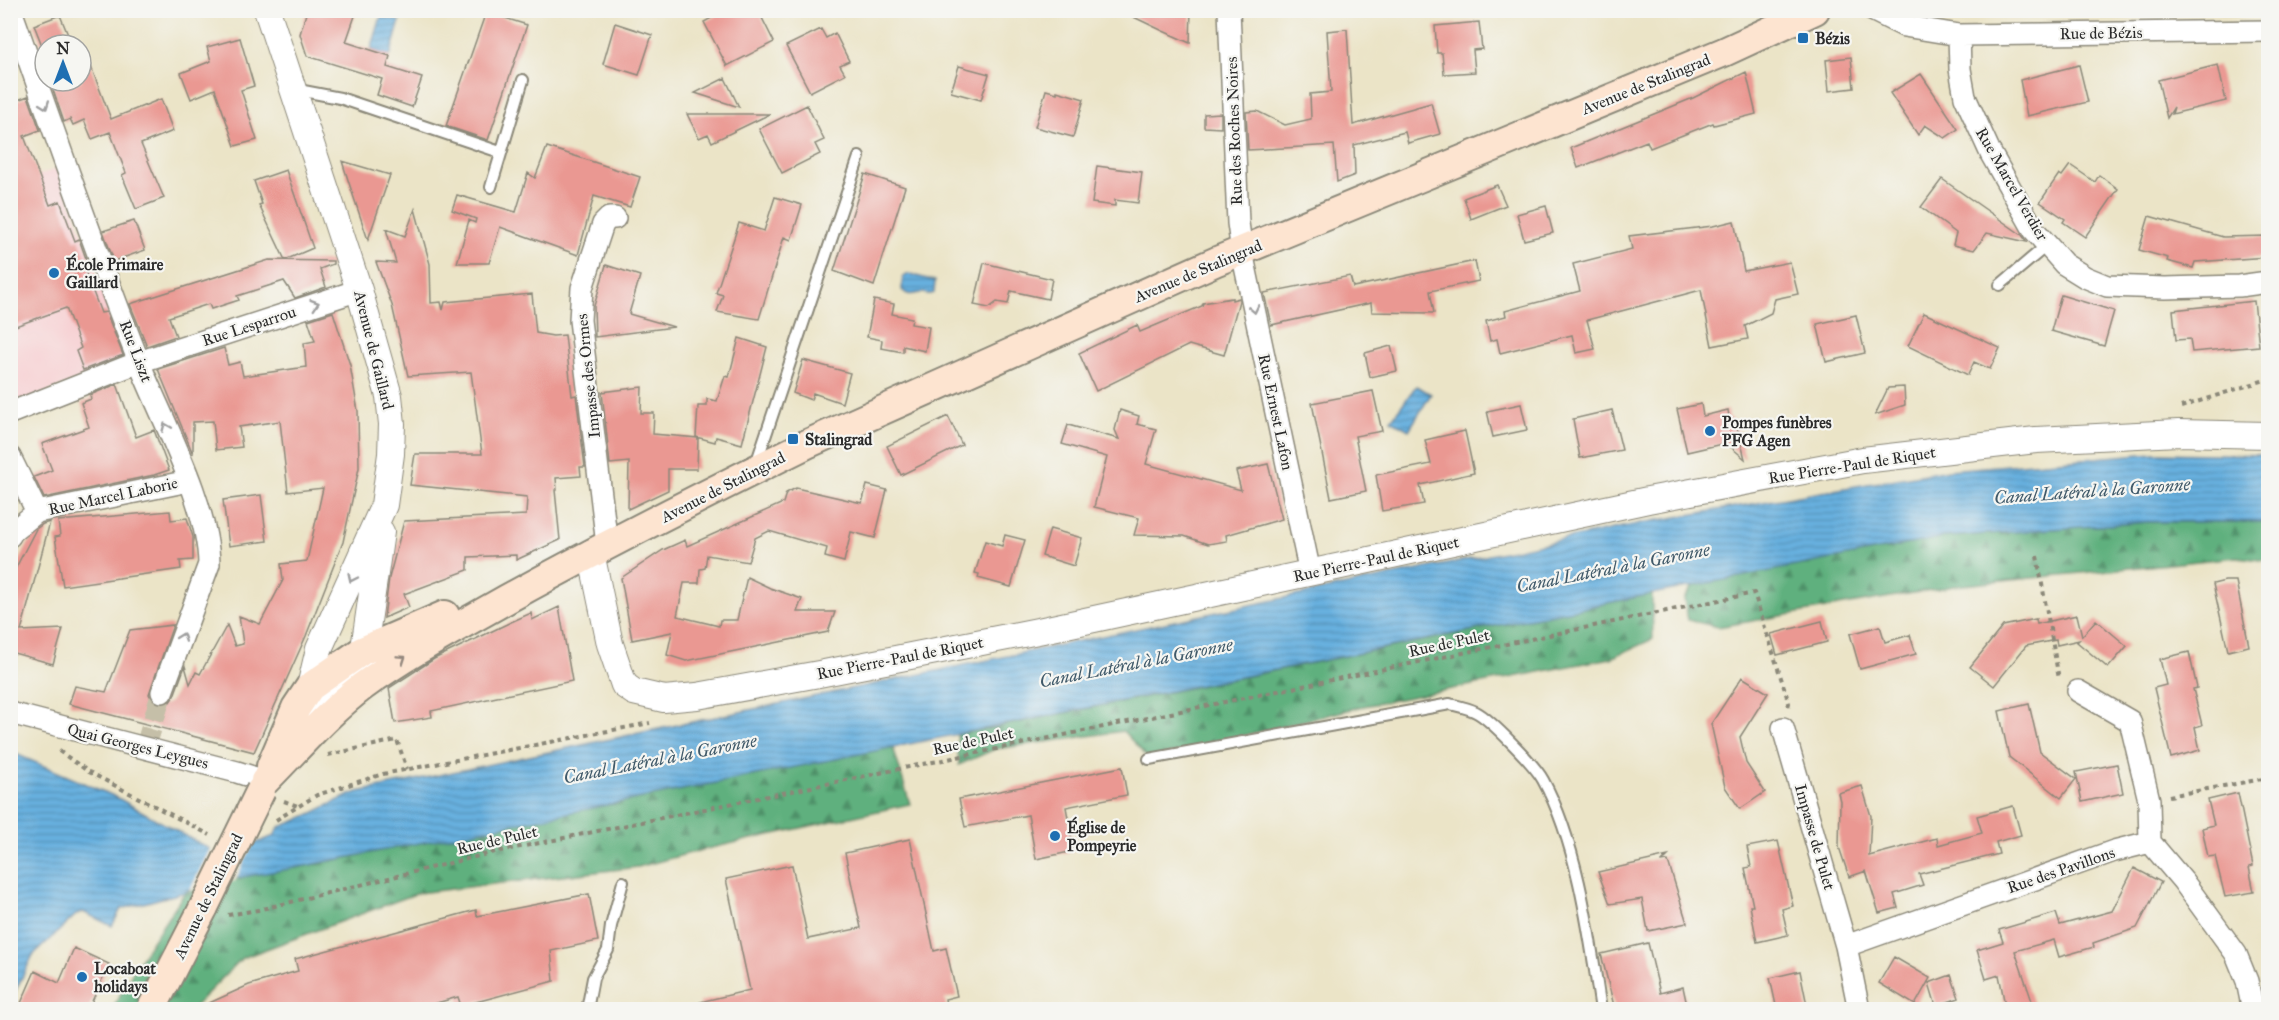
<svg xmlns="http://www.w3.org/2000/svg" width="2279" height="1020" viewBox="0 0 2279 1020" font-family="'IM FELL Great Primer',serif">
	<defs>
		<pattern id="forest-firs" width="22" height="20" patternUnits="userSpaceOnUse" patternTransform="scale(1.5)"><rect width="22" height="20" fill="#5eb07e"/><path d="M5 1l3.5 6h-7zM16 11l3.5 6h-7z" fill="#4e8f67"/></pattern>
		<pattern id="water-rules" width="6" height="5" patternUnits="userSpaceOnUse" patternTransform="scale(1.5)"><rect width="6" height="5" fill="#67b0df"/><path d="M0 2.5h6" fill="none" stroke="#558fb5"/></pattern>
	</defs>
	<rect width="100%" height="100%" fill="#f6f6f2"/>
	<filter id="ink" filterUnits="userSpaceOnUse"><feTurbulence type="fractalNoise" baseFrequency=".0167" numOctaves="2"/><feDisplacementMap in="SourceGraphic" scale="12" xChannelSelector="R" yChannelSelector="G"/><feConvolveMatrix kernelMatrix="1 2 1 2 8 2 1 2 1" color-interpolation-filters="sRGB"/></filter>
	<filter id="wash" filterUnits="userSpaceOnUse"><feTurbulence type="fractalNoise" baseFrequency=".008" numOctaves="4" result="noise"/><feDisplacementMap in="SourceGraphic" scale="24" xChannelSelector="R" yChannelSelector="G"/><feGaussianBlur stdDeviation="1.35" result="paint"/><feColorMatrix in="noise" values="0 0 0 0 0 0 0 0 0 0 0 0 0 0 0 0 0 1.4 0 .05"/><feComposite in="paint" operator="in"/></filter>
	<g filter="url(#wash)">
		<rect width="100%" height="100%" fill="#ebe4c7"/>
		<path fill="#f7cfd2" d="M58,168L129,359L11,407V186Z"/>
		<path fill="url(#forest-firs)" stroke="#446e54" stroke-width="1.5" d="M2148,522H2268V561L2237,557L1954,586L1718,627L1688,620L1684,599L1694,585L1945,537Z
			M1652,594L1653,639L1611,658L1364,706L1149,759L1123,731L995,749L959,765L957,735Z
			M893,747L910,804L702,850L638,867L418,893L242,958L192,1009L112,1010L137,964L185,892L244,876L300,867Z"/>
		<path fill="url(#water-rules)" stroke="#496e85" stroke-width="1.5" d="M381,17L400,21L390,56L371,50Z
			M909,274L935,281L934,293C928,296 926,292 920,293C912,294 909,297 902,290L903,277Z
			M1416,386L1431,394L1409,430L1391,420Z
			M2155,453L2268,455V522H2148L1945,537L1652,594L300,867L196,885L185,892L121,909L112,926L83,912L77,914L33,955L11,1000V752L116,797L211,850L262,841L274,836L279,827C307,818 331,802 358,792L1642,523L1949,470Z"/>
		<path fill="#ebe4c7" d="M255,840L235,881L197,888L189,892L211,847Z"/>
		<g id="blocks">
			<path fill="#ea9892" d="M307,10H357L346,42L390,56L387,67L422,78L412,107L377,95L382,79L307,56L300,34Z
				M726,10H758L774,42L727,66L704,22Z
				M1119,10H1191L1190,43L1163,31Z
				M486,12L527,25L488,140L446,126Z
				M60,15L72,45H45V53L34,25Z
				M1479,22L1482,49L1473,50L1475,72L1444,74L1442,53H1437L1435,26Z
				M615,23L652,35L639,75L603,64Z
				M821,29L826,38L835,33L849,61L840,65L845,74L810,92L786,46Z
				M1347,29L1353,125L1431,103L1440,134L1408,143L1405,132L1354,145L1355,175L1337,182L1334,145L1248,150L1246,112L1257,111L1285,125L1311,119L1310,94L1331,92L1327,31Z
				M240,38L254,86L241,90L257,140L235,146L215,89L191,99L181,73L211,61L207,47Z
				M1851,57L1854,88L1829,91L1826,60Z
				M90,64L111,119L161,99L173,131L141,144L164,198L136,209L122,175L126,173L110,132L92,139L84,120L73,125L70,119L64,122L52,87L57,85L56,81H81V68Z
				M2079,65L2088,102L2027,116L2020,80Z
				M2218,65L2226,101L2172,114L2174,107L2167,118L2158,80Z
				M959,66L989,74L981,100L951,92Z
				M1746,72L1756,114L1714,125L1713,123L1650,148L1647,141L1578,168L1571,148L1693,98Z
				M1921,74L1958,129L1945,138L1925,125L1918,135L1890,93Z
				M725,78L739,107L695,93Z
				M1046,90L1057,93V91L1084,99L1073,137L1035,127Z
				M28,96L40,130L24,136L50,205L60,201L75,241L79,239L90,270L85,271L101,313L106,312L123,355L83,370L76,351L81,348L66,308L10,328V262L18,259L10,240V103Z
				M807,105L824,140L815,144L820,154L782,173L759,129Z
				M1221,113V128L1204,127V114Z
				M687,114H770L712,142L708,134L699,138Z
				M547,147L640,177L630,207L594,196L578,255L500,227L489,263H457L469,220L475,223L476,219L452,210L457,195L516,212L528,173L535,178Z
				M342,161L390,175L368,240L350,186Z
				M2070,165L2095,182L2099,175L2118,189L2085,237L2063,222L2065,219L2040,202L2059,174L2062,176Z
				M1097,166L1142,172L1138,203L1115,200V206L1092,203Z
				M286,170L313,248L285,260L259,205L262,204L254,181Z
				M865,174L905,187L874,286L834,271Z
				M1942,179L2022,235L2027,242L1987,233L1974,250L1953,245L1956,233L1921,207Z
				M1497,185L1506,205L1471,219L1464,198Z
				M775,197L802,205L791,240L784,237L759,319L717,312L723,295L716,293L739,223L764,231Z
				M1546,206L1553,233L1524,240L1517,214Z
				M415,209L430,264L431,303L441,302L443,310L445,302L532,294L536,333L553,336L565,335L572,396L576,395L585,467H580L581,476L556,478L557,490H555L560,540L516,560V555L468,557V570L404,594L409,607L384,618L389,578L404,521L526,515L527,497L410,485L415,454H482L471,372L408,376L392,305L376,262L396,263L386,229L405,236Z
				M2149,216L2223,237L2268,236V257L2195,262L2193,268L2167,261L2168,258L2139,250Z
				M134,221L145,250L114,261L103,231Z
				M1734,221L1744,271L1790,262L1798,294L1775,299L1771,313L1745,326L1748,339L1712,346L1701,290L1587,320L1595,349L1576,353L1572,335L1500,353L1497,339L1490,341L1486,321L1506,316L1505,311L1580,291L1573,264L1632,249L1629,236L1713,226Z
				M269,260L333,261V264L320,269L326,287L295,298L284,281L237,296L239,300L211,309L209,304L169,317L176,336L147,346L130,304Z
				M1475,261L1479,281L1430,291L1434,313L1372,312L1371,303L1271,325L1264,293L1350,276L1353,287Z
				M984,263L1052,279L1048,299L1011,291L1008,304L997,302L989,308L974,305Z
				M606,265L640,276L629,314L674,327L595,337L594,306Z
				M2061,295L2114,311L2104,346L2051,331Z
				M1232,298V300L1239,298V301L1224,355L1189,345L1096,391L1079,353L1137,325L1140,332L1202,306L1203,303Z
				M874,300L894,304L892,314L912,318L911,324L929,327L925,351L903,346V352L881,348L882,340L867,337Z
				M2254,301L2259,346L2192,352L2190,339L2176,340L2173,310Z
				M333,312L350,365L358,411L359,468L343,542L306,636L254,752L69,704L75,686L106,692L130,630L173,625L149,694L152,700L157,704L164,705L170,702L174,696L185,666L190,684L196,672L200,674L227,625L235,646L243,644L239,616L260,624L283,580L281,564L307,561L323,488L288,492L280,421L239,427L242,447L216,450L213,421L193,422V454L158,369L224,348L228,365L240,362L243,376L306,367L304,343L315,341L308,320Z
				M1924,313L2000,348L1990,369L1974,362L1968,375L1908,346Z
				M1856,315L1865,353L1826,362L1817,324Z
				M739,338L767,347L742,444L716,437L715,442L696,437L698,406H707V399L717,401L725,376L729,377Z
				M1391,346L1397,371L1370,377L1365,353Z
				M803,360L850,373L842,403L813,393L811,400L793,393Z
				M117,384L136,437L154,430L169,470L154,475L44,498L34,477L52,470L42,444L89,427L81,403L91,399L90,395Z
				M642,387L641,413H654L653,434L698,438L697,469H668V490L628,509L629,462L610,464L602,392Z
				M1904,387L1905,405L1875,415L1888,388Z
				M1373,391L1382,431L1355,436L1366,491L1331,498L1312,403Z
				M1521,404L1527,430L1493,437L1487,411Z
				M1701,404L1703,416L1728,410L1729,417L1736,423L1745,459L1726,443L1687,452L1677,409Z
				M1120,410L1139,416L1137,424L1156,429L1146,464L1241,490L1236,471L1268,464L1282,519L1226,535L1227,541L1208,544L1184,536L1134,535L1139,518L1094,507L1107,457L1062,444L1068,425L1119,439L1115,430Z
				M1612,410L1622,450L1580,458L1573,419Z
				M948,416L962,445L901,475L887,446Z
				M1465,431L1474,473L1420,485L1424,504L1382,511L1376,475L1431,464L1425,440Z
				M867,485L887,490L875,538L851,532L844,562L825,557L827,548L769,531L755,538L748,562L707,555L705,568L700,569L699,583H684L677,616L719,626L720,620H737L747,577L770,588L802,599L797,612H835L828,632L686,661L667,655L672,632L632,640L621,578L663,550L685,540L687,546L783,503L786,493L796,488L862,503Z
				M261,495L267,541L229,546L223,500Z
				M170,511L171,520L187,518L193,537V560L180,561L181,569L63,586L55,537L60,536L58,521Z
				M50,522L21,631L63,629L53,664L10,652V579L36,529L43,524Z
				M1050,529L1082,538L1074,566L1042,556Z
				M1005,535L1025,540L1011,587L978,578L979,574L975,573L985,541L1002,546Z
				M2225,581H2236L2249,646L2228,651L2213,584Z
				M559,607L572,681L431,711L432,717L395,723L389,688L434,659L511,622L531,613L532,620Z
				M2077,615L2082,636L2096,620L2127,646L2108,668L2077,642L2079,640L2057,645L2056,640L2026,646L1994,686L1970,667L2003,626L2036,619L2037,624Z
				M1822,621L1827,642L1777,655L1771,634Z
				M1880,626L1885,642L1910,635L1916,654L1860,669L1850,634Z
				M2189,652L2197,688L2193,689L2202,725L2195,727L2200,750L2171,758L2154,688L2166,685L2160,659Z
				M1742,677L1768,693L1740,737L1746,763L1765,792L1740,809L1725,787L1711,724Z
				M2029,704L2040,752L2076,779L2061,798L2009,757L1999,711Z
				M2117,764L2123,793L2082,802L2076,772Z
				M1122,767L1127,795L1066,807L1074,851L1036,859L1028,815L965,827L959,799Z
				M1862,786L1871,816L1869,856L1937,838L1938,845L1982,833L1977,816L2013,806L2021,835L1996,842L1999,854L1919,874L1923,885L1894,894L1898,908L1879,913L1866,871L1849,877L1839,847L1840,801L1838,793Z
				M2238,793L2253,866L2249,867L2254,892L2225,897L2215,856L2208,857L2202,828L2214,825L2208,800Z
				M910,839L934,951L946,948L957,996L945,999L947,1010H701L700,1002L750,990L726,879L792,865L808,939L861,928L845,853Z
				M1778,841L1793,906L1782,909L1788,935L1757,942L1750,906H1753L1745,868L1751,867L1747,847Z
				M1668,856L1662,862L1668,861L1687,923L1648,931L1642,899L1610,904L1598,872Z
				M2134,868L2161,882L2137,928L2093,943L2094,947L2059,957L2054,940L2015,951L2035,1010H2006L1999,975L1986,979L1977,950L2003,942L1999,930L2056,913L2060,925L2112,911Z
				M589,894L598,941L551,951L554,981L461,1006L458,997L412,1010H194L249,985L298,971L295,959L476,910L477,916Z
				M1648,943L1660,993L1683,987L1688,1010H1615L1601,954Z
				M74,948L109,964L88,1010H18L35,971L59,983Z
				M1894,957L1930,978L1915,1005L1879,983Z
				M1800,971L1808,1010H1777L1770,978Z
				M1951,975L1959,998L1936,1006L1929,983Z"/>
		</g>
	</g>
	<g filter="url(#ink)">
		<use href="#blocks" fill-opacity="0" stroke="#8b8879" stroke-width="1.5"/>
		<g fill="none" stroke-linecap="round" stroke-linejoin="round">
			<path stroke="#c5bfa8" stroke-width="21" stroke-dasharray="21 10" stroke-linecap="butt" d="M145,749L162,692"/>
			<defs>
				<path id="service" d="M293,89L340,98L500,152
					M491,187L523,80
					M2000,285L2046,246
					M756,464L859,157
					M1149,759L1450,704C1458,706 1468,708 1476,712C1490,719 1535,765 1543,780C1578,844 1590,938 1601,1010
					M587,1010L593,978L608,950L611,926L623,882"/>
				<path id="minor" d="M11,10C53,128 93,246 139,362C162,420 208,503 209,564L162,692
					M1229,10L1238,223L1242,252L1310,573
					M1872,10L1904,26L1959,35L2268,31
					M1959,35L1960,69L1965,97L1991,154L2034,230L2064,264L2085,277L2107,286L2165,288L2239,286L2268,282
					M10,413L139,362L359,290
					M10,457L37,512
					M10,536L12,532L37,512L189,481
					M607,545L580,320L582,288L603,224L609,218H615
					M2078,691L2130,721L2149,800L2150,842
					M10,713L237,772L265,781
					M1783,728L1846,946
					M1859,1010L1846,946L2114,851L2150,842L2183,881L2236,954L2247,981L2253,1010"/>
				<path id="tertiary" d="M267,10L359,290L389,396L392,424L391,454L384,505L319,649L310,687
					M591,553L610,644L624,685L634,692L664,699L697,696L819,674L1043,630L1648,500L1863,460L2036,440L2178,433L2268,435
					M309,733L321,699L361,669L381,532"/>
				<path id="secondary" d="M271,766L296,708L310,687L362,651L445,615
					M265,781C297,749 326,714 363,686C408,653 458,627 507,599C605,545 706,494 807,444L1217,261L1724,52L1815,10
					M151,1010L204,907"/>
			</defs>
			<use href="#service" stroke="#8b8879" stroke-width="14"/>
			<use href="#minor" stroke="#8b8879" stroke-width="24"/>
			<use href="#tertiary" stroke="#8b8879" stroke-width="28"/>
			<use href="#secondary" stroke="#8b8879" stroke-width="32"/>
			<path stroke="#8b8879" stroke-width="4" stroke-dasharray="4.5 4.5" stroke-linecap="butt" d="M2181,407L2268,379
				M2037,556L2059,679
				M59,751L89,772L210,835
				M328,755L397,740L407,769
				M2169,796L2268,778
				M284,801L298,806
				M276,820L317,795L383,774L650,723
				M228,915L258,910L491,853L1754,593L1789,703L1788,707"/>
			<use href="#service" stroke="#fff" stroke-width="10"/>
			<use href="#minor" stroke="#fff" stroke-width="21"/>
			<use href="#tertiary" stroke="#fff" stroke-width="26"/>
			<use href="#secondary" stroke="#fde4d0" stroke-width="28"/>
			<defs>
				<path id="secondary-bridge" d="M204,907L261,790"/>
			</defs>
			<use href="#secondary-bridge" stroke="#8b8879" stroke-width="32" stroke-linecap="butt"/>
			<use href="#secondary-bridge" stroke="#fde4d0" stroke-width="28"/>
		</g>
		<defs><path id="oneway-chevron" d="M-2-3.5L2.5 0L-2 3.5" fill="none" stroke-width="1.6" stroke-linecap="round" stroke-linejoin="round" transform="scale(1.5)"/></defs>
		<g stroke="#a0a0a0">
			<use href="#oneway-chevron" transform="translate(45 105) rotate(70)"/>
			<use href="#oneway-chevron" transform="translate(315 304) rotate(-18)"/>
			<use href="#oneway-chevron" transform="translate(1254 309) rotate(78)"/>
			<use href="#oneway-chevron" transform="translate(166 427) rotate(-113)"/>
			<use href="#oneway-chevron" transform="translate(352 578) rotate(115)"/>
			<use href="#oneway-chevron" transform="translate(182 637) rotate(-70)"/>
		</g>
		<use stroke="#94887e" href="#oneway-chevron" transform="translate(402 659) rotate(-34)"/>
	</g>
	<g fill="#1f6fb2" stroke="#f6f6f2" stroke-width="2">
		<rect x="1797" y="32" width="12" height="12" rx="3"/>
		<circle cx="54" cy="273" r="6"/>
		<circle cx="1710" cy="431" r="6"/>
		<rect x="787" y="433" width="12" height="12" rx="3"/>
		<circle cx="1055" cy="836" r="6"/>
		<circle cx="82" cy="977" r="6"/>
	</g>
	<g text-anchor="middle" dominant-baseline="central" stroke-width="4.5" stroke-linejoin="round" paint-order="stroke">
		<g font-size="16" fill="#2b2b2b" stroke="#f6f6f2">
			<text transform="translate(2101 33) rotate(-1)">Rue de Bézis</text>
			<text transform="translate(1646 84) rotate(-22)">Avenue de Stalingrad</text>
			<text transform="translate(1234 131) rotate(-92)">Rue des Roches Noires</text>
			<text transform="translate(2012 184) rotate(60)">Rue Marcel Verdier</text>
			<text transform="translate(1198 271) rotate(-23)">Avenue de Stalingrad</text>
			<text transform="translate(249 326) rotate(-18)">Rue Lesparrou</text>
			<text transform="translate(374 350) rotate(76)">Avenue de Gaillard</text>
			<text transform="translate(136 351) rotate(69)">Rue Liszt</text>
			<text transform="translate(588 376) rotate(-96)">Impasse des Ormes</text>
			<text transform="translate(1276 412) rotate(78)">Rue Ernest Lafon</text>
			<text transform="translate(1852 465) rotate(-9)">Rue Pierre-Paul de Riquet</text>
			<text transform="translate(723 487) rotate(-27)">Avenue de Stalingrad</text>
			<text transform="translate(113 496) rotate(-12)">Rue Marcel Laborie</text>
			<text transform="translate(1376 559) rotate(-12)">Rue Pierre-Paul de Riquet</text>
			<text transform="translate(1449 643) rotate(-12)">Rue de Pulet</text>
			<text transform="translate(900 658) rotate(-11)">Rue Pierre-Paul de Riquet</text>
			<text transform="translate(973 741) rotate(-12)">Rue de Pulet</text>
			<text transform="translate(138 746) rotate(14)">Quai Georges Leygues</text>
			<text transform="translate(1815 837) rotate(74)">Impasse de Pulet</text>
			<text transform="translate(497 840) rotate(-13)">Rue de Pulet</text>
			<text transform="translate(2061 870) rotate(-19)">Rue des Pavillons</text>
			<text transform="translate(208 896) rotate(-64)">Avenue de Stalingrad</text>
		</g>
		<g font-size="16" font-weight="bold" fill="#2b2b2b" stroke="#f6f6f2" text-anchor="start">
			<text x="1815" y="38">Bézis</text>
			<text x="66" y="264">École Primaire<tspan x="66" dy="18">Gaillard</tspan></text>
			<text x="1722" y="422">Pompes funèbres<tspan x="1722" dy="18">PFG Agen</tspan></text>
			<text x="805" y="439">Stalingrad</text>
			<text x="1067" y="827">Église de<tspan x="1067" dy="18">Pompeyrie</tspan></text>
			<text x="94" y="968">Locaboat<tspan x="94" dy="18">holidays</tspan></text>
		</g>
		<g font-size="18" font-style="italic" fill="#405a6a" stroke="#f6f6f2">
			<text transform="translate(2092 491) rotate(-4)">Canal Latéral à la Garonne</text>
			<text transform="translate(1613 568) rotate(-11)">Canal Latéral à la Garonne</text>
			<text transform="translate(1136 663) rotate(-11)">Canal Latéral à la Garonne</text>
			<text transform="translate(660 759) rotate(-11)">Canal Latéral à la Garonne</text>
		</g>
	</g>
	<rect width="2279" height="1020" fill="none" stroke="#f6f6f2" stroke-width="36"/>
	<g transform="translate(63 63)"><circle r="28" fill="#f6f6f2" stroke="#a5a5a2" stroke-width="1.5"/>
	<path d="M0-4.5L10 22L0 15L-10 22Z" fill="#1f6fb2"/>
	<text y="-9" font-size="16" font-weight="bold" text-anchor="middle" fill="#2b2b2b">N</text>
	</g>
</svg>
